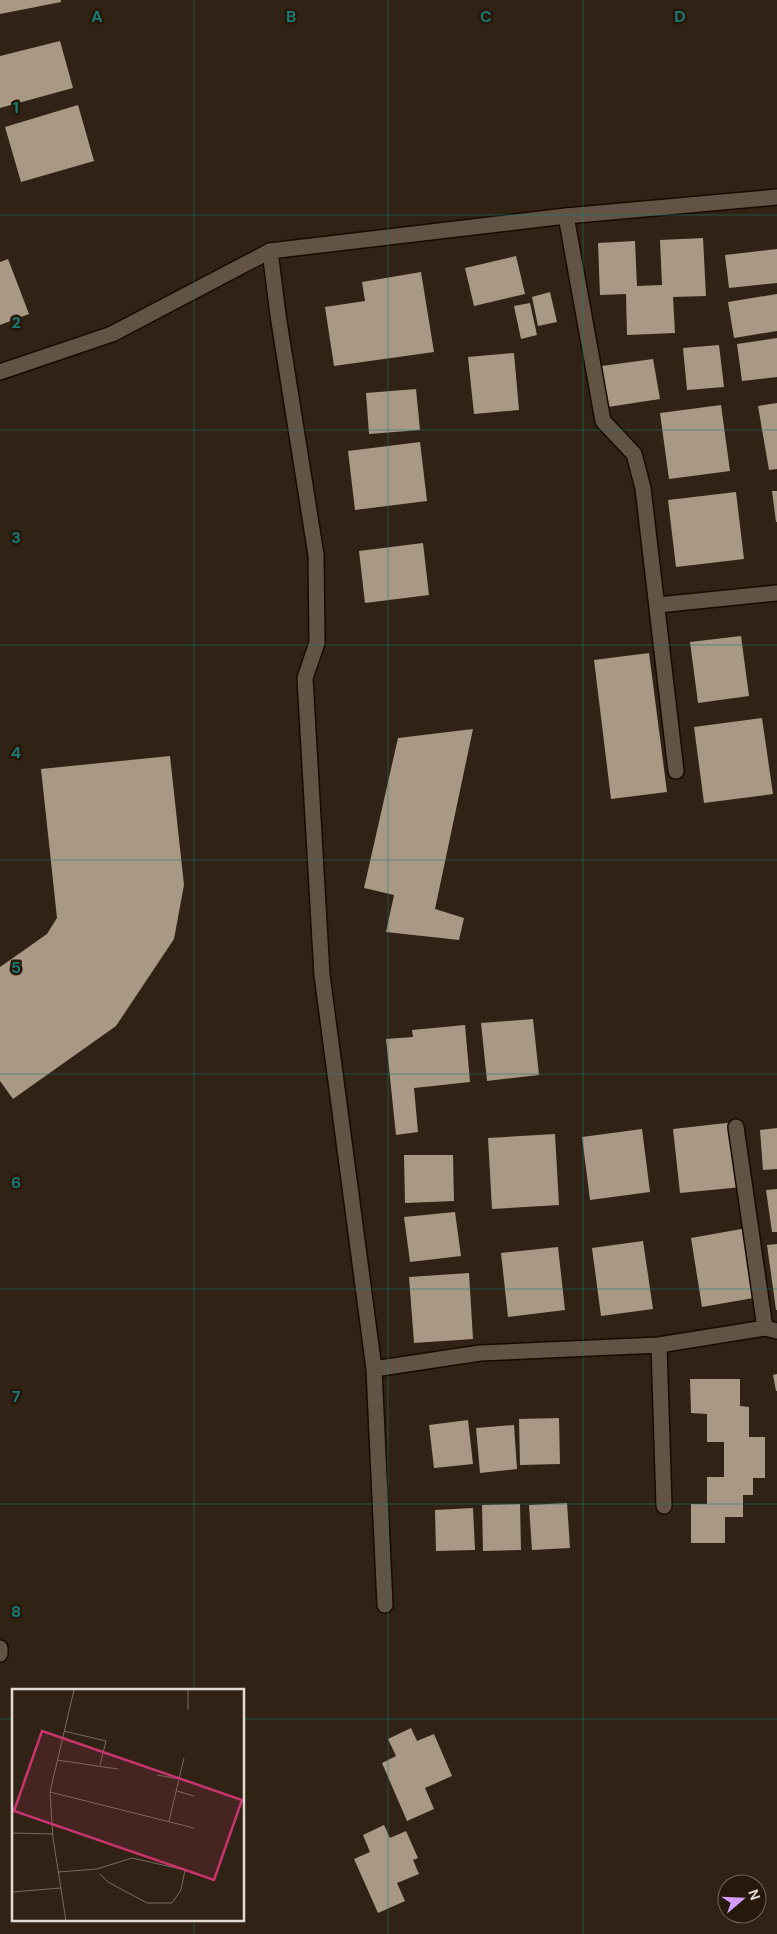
<svg xmlns="http://www.w3.org/2000/svg" width="777" height="1934" viewBox="0 0 777 1934" font-family="'DM Sans',sans-serif">
	<rect width="100%" height="100%" fill="#302214"/>
	<path fill="#aa9887" d="M0,0H61V2L0,14Z
		M60,41L73,88L0,108V56Z
		M78,105L94,161L21,182L5,127Z
		M703,238L706,296L673,297L675,333L627,335L626,294L600,295L598,243L635,241L637,286L662,285L660,240Z
		M777,249V283L729,288L725,255Z
		M516,256L525,294L474,306L465,268Z
		M8,259L29,314L0,325V262Z
		M421,272L434,352L334,366L325,307L365,301L362,282Z
		M550,292L557,322L538,326L532,297Z
		M777,294V331L734,338L728,302Z
		M530,303L537,335L521,339L514,306Z
		M777,338V377L742,381L737,344Z
		M719,345L724,387L687,390L683,348Z
		M514,353L519,410L474,414L468,357Z
		M653,359L660,399L608,407L602,366Z
		M416,389L420,430L369,434L366,393Z
		M777,403V469L769,470L758,406Z
		M721,405L730,471L669,479L660,413Z
		M420,442L427,501L355,510L348,451Z
		M772,491H777V522H776Z
		M736,492L744,559L676,567L668,500Z
		M423,543L429,595L365,603L359,551Z
		M741,636L749,696L698,703L690,642Z
		M649,653L667,792L611,799L594,660Z
		M762,718L773,794L704,803L694,727Z
		M473,729L435,909L464,918L459,940L386,932L394,895L364,888L398,738Z
		M170,756L184,885L174,939L116,1026L13,1099L0,1081V967L47,934L57,918L41,769Z
		M533,1019L539,1075L487,1081L481,1023Z
		M465,1025L470,1082L414,1088L418,1132L396,1135L386,1039L413,1037L412,1030Z
		M735,1122L742,1187L680,1193L673,1129Z
		M777,1128V1169L763,1170L760,1130Z
		M642,1129L650,1192L590,1200L582,1137Z
		M555,1134L559,1205L492,1209L488,1138Z
		M404,1155H453L454,1201L405,1203Z
		M777,1189V1232H772L766,1190Z
		M455,1212L461,1256L410,1262L404,1217Z
		M747,1228L759,1297L702,1307L691,1238Z
		M643,1241L653,1309L601,1316L592,1248Z
		M777,1244V1310H776L767,1245Z
		M558,1247L565,1310L508,1317L501,1253Z
		M469,1273L473,1339L414,1343L409,1277Z
		M777,1374V1391H776L773,1375Z
		M690,1379H740V1406L749,1407V1437H765V1478H753V1495H743V1517H725V1543H691V1504H707V1477H724V1442H707V1414L691,1413Z
		M559,1418L560,1464L520,1465L519,1419Z
		M468,1420L473,1464L434,1468L429,1425Z
		M514,1425L517,1469L480,1473L476,1428Z
		M567,1503L570,1548L532,1550L529,1505Z
		M520,1504L521,1550L483,1551L482,1505Z
		M473,1508L475,1550L436,1551L435,1510Z
		M411,1728L417,1741L434,1734L452,1776L425,1788L434,1809L407,1821L382,1763L396,1756L388,1739Z
		M384,1825L390,1838L406,1831L418,1858L413,1860L419,1874L397,1883L405,1901L378,1913L354,1859L370,1852L363,1835Z"/>
	<g fill="none" stroke-linecap="round" stroke-linejoin="round">
		<defs>
			<path id="street" d="M566,216L603,421L634,454L643,488L676,771
				M270,251L278,315L316,555L317,643L305,678L322,975L374,1369L385,1605
				M658,605L777,593
				M736,1127L765,1328
				M659,1345L664,1506
				M374,1369L480,1353L659,1345L765,1328L777,1331
				M0,1648V1654"/>
			<path id="secondary" d="M0,372L112,334L270,251L566,216L777,197"/>
		</defs>
		<use href="#street" stroke="#170b01" stroke-width="18"/>
		<use href="#secondary" stroke="#170b01" stroke-width="18"/>
		<use href="#street" stroke="#635344" stroke-width="15"/>
		<use href="#secondary" stroke="#635344" stroke-width="15"/>
	</g>
	<path fill="none" stroke="#1a7b73" stroke-width="1" stroke-opacity="0.55" d="M194,0V1690M388,0V1934M583,0V1934M0,215H777M0,430H777M0,645H777M0,860H777M0,1074H777M0,1289H777M0,1504H777M0,1719H14M244,1719H777M194,1920V1934"/>
	<g transform="translate(12 1689)">
		<rect width="232" height="232" fill="#302214"/>
		<path fill="none" stroke="#786c60" stroke-width="1" d="M176,1V21M52,42L94,52L88,76M45,71L106,80M145,86L167,90M165,102L182,107M38,103L182,139M157,132L172,69M0,144L41,145M46,183L85,180L120,169L173,181L169,201L160,214H135L96,193L88,185M0,203L49,199M54,232L41,149L38,103L62,1"/>
		<path fill="#c7356d" fill-opacity="0.15" stroke="#c7356d" stroke-width="2.5" d="M30,42L230,111L202,191L2,122Z"/>
		<rect width="232" height="232" fill="none" stroke="#e3dad1" stroke-width="2.5"/>
	</g>
	<g font-size="16" text-anchor="middle" font-weight="bold" fill="#1a7b73" stroke="#26180b" stroke-width="5" stroke-linejoin="round" paint-order="stroke">
		<text x="97" y="22">A</text>
		<text x="291" y="22">B</text>
		<text x="486" y="22">C</text>
		<text x="680" y="22">D</text>
		<text x="16" y="113">1</text>
		<text x="16" y="328">2</text>
		<text x="16" y="543">3</text>
		<text x="16" y="758">4</text>
		<text x="16" y="973">5</text>
		<text x="16" y="1188">6</text>
		<text x="16" y="1402">7</text>
		<text x="16" y="1617">8</text>
	</g>
	<g transform="translate(742 1899) rotate(71)"><circle r="24" fill="#26180b" stroke="#72665a"/>
	<path d="M0-4L9 19L0 12L-9 19Z" fill="#d39cfc"/>
	<text y="-8" font-size="14" font-weight="bold" text-anchor="middle" fill="#e3dad1">N</text>
	</g>
</svg>
